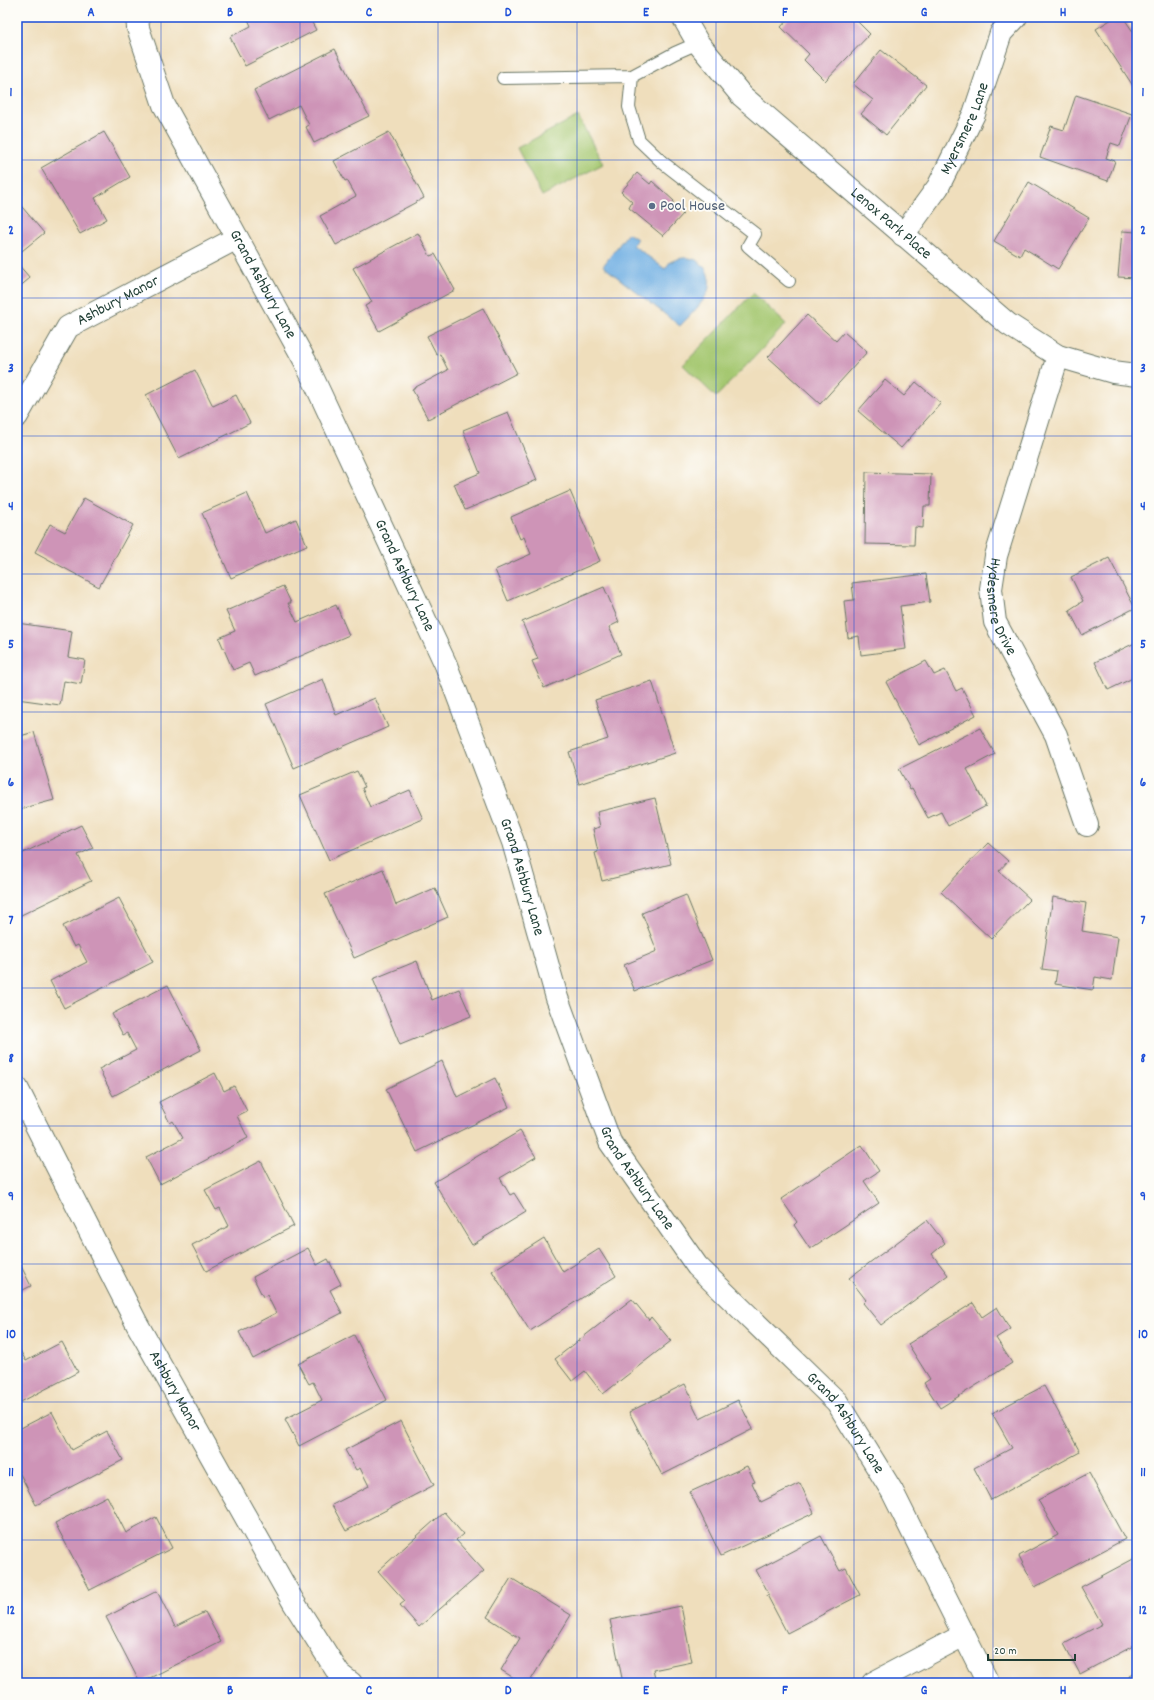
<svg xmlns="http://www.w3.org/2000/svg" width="1154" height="1700" viewBox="0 0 1154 1700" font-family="Dekko,sans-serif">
	<rect width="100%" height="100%" fill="#fdfcf7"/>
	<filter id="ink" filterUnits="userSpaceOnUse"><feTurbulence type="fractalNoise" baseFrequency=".025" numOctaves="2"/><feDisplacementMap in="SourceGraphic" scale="8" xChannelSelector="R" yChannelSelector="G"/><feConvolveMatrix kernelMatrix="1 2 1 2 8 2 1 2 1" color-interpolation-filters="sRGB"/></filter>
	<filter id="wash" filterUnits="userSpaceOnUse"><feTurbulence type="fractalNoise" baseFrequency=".012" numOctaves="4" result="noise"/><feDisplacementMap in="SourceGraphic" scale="16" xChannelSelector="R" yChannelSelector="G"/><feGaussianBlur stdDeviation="0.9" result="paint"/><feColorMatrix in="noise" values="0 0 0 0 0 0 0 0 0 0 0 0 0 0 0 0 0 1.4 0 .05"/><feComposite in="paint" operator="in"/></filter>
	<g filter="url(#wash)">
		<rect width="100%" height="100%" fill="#efdebc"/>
		<path fill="#a4c770" stroke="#628252" d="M578,116L603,164L542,196L517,148Z
			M753,293L786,324L716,397L683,365Z"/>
		<path fill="#70afe3" stroke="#48768c" d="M628,233L637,239L633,245L665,269L670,262C675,260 682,257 688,258C704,259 713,277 708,291C703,304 689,316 680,326L603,266Z"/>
		<g id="blocks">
			<path fill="#ce94b7" d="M247,17H309L316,30L245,66L230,37L251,26Z
				M790,17H853L870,34L825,81L804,60L809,54L781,27Z
				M1115,17H1123L1136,36L1137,35V88L1135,89L1096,29Z
				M335,49L369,116L314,143L306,127L309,125L299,105L269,120L254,90Z
				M881,50L926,85L886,135L861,114L873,100L853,84Z
				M1076,95L1132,114L1120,146L1111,143L1106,158L1115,161L1108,181L1040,157L1051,126L1064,130Z
				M104,132L130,177L95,198L107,219L80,234L41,168Z
				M389,132L424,198L336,245L320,216L356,196L347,180L345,181L334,161Z
				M637,173L650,184L652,181L674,201L672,204L683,214L663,236L629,208L632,202L621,192Z
				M1029,182L1089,218L1058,269L1024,248L1020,256L994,241Z
				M17,201L44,233L17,255Z
				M1122,231L1137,232V278L1118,277Z
				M418,233L430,256L435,254L455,290L379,331L365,306L372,302L353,268Z
				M17,263L30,278L17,289Z
				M483,308L517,373L428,419L412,389L448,370L440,354L437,355L427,336Z
				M807,315L836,341L844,332L867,352L820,404L768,357Z
				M195,370L213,406L236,395L250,423L179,459L146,395Z
				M885,380L904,396L916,382L941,403L901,448L858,411Z
				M508,412L537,480L465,510L454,484L480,473L463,430Z
				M866,472L931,474L930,506H924L923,528L915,527L914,545L865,544Z
				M570,491L600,561L508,601L495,570L531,554L524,537L520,539L511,517Z
				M247,493L265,533L296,519L307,545L231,578L202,513Z
				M84,498L133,525L99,587L35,552L50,524L65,532Z
				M1109,558L1135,608L1082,635L1069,610L1083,601L1071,577Z
				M926,574L930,602L900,606L906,649L861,655L859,636L848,638L844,601L854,600L852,583Z
				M283,586L291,603H288L297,622L336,605L349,635L255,676L249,663L233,670L219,638L235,631L226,611Z
				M604,587L619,622L609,627L621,654L544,688L532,661L538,659L522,622Z
				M17,623L72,631L68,657L85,660L81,684L64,681L60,705L17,699Z
				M1137,642V676L1108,690L1095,662Z
				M926,661L934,675L945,670L956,691L962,688L976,715L919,745L886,682Z
				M323,679L336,715L375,698L388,727L294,768L266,704Z
				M652,681L675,753L579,784L569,752L608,739L595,700Z
				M980,728L995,754L967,769L986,806L948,826L941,812L928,818L912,788L910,789L899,769Z
				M34,732L54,800L17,810V737Z
				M357,771L365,787L362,788L370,807L410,790L423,819L329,860L300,795Z
				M655,798L671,864L602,881L595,853L598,852L593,829L600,827L597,812Z
				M81,825L93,848L78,855L91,881L17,917V856Z
				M988,843L1008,861L999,871L1030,899L991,939L941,892Z
				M383,869L396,905L435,888L448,917L354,958L325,894Z
				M686,895L712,960L635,991L624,965L657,951L642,913Z
				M1053,897L1086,903L1082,931L1118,937L1112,980L1095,977L1093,990L1055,984L1057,971L1042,969Z
				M119,898L153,962L64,1008L50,981L87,962L78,945L74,947L63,926Z
				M417,961L432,1000L459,989L471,1016L400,1045L373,979Z
				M168,985L201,1050L113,1096L99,1069L136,1050L127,1033L123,1035L112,1014Z
				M442,1061L457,1097L495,1078L509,1107L417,1152L386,1089Z
				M215,1073L224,1091L234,1086L247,1111L237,1116L248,1138L160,1184L146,1157L183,1138L173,1121L170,1123L159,1102Z
				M520,1131L536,1157L500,1178L510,1195L514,1193L526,1212L472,1245L434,1182Z
				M862,1145L879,1171L864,1181L879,1203L810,1249L794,1225L797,1222L781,1199Z
				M261,1161L294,1226L206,1271L192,1245L229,1226L220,1208L216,1210L205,1190Z
				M927,1220L945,1243L932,1254L948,1275L881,1325L863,1303L866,1300L849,1278Z
				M544,1238L563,1272L599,1249L616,1276L530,1331L492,1271Z
				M308,1248L317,1265L328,1259L341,1284L330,1290L342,1313L253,1359L239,1332L276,1313L267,1295L263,1297L253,1277Z
				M17,1258L31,1286L17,1293Z
				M632,1299L649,1320L651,1317L671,1341L603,1394L585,1371L572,1381L555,1359Z
				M973,1303L982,1317L997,1307L1010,1329L996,1338L1012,1363L940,1408L924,1383L930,1379L908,1344Z
				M354,1335L387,1400L299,1446L285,1419L322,1400L313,1382L309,1384L298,1364Z
				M62,1342L78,1372L17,1404V1345L26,1361Z
				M685,1384L693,1400L691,1401L700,1419L738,1400L753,1429L662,1475L629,1412Z
				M1044,1386L1080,1452L991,1500L974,1468L1012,1448L992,1413Z
				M52,1412L72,1450L107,1431L123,1460L36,1505L17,1468V1430Z
				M401,1421L434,1485L346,1531L332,1505L369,1486L360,1468L356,1470L345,1450Z
				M747,1466L755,1482L752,1483L761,1502L800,1483L814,1513L721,1556L690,1492Z
				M1089,1473L1125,1539L1035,1587L1019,1556L1058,1535L1038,1500Z
				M107,1496L126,1533L156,1517L172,1548L90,1590L55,1523Z
				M444,1512L463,1534L456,1540L484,1571L419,1627L400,1605L405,1601L378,1571Z
				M821,1536L840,1571L846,1568L860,1595L787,1633L767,1595L769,1594L756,1570Z
				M1137,1557V1644L1080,1674L1064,1644L1102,1624L1081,1587Z
				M511,1578L571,1615L529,1683H522L501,1670L520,1638L487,1617Z
				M157,1591L175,1627L205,1612L221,1642L140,1683L106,1617Z
				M681,1606L692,1662L653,1670L656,1683H623L610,1620Z
				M1137,1672V1683H1132L1129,1676Z"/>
		</g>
	</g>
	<g filter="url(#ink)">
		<use href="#blocks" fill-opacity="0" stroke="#687564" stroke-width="1"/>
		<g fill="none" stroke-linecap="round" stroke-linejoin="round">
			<defs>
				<path id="lane" d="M632,76L629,107L639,140L662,162L755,234L748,246L789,281
					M503,78L632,76L675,53L698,43"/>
				<g id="street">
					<path id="s1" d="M137,17L138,28L164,105L305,361L446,665L513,842L557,998L610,1142L697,1266L837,1402L892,1491L988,1683"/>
					<path id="s2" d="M683,17L698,43L742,96L1008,324L1058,356L1113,372L1137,375"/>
					<path id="s3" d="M903,235L938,187L974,114L1001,33L1016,17"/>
					<path id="s4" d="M1058,356L996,556L991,589L995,622L1056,735L1087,825"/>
					<path id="s5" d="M17,416L68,327L237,238"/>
					<path id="s6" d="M17,1088L137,1324L294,1603L339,1674L351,1683"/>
					<path d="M873,1683L964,1635"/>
				</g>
			</defs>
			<use href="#lane" stroke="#687564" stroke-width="14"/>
			<use href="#street" stroke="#687564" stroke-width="24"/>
			<use href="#lane" stroke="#fff" stroke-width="12"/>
			<use href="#street" stroke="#fff" stroke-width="22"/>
		</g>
	</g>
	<path fill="none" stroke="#1d4ed8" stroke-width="1" stroke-opacity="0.55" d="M161,17V1683M300,17V1683M438,17V1683M577,17V1683M716,17V1683M854,17V1683M993,17V1683M17,160H1137M17,298H1137M17,436H1137M17,574H1137M17,712H1137M17,850H1137M17,988H1137M17,1126H1137M17,1264H1137M17,1402H1137M17,1540H1137"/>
	<circle fill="#5c6f8a" stroke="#fdfcf7" stroke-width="1.5" cx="652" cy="206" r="4"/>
	<g text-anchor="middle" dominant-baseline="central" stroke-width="3.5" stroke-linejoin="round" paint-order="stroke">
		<g font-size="16" fill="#1f3d34" stroke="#fdfcf7">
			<text stroke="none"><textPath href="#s3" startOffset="124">Myersmere Lane</textPath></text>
			<text stroke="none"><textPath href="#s2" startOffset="295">Lenox Park Place</textPath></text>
			<text stroke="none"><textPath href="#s1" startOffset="297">Grand Ashbury Lane</textPath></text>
			<text stroke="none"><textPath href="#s5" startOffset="159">Ashbury Manor</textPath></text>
			<text stroke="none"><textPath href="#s1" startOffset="621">Grand Ashbury Lane</textPath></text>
			<text stroke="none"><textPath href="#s4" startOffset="262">Hydesmere Drive</textPath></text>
			<text stroke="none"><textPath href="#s1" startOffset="945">Grand Ashbury Lane</textPath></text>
			<text stroke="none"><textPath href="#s1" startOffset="1269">Grand Ashbury Lane</textPath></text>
			<text stroke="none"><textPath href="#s6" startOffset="342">Ashbury Manor</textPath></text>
			<text stroke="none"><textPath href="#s1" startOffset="1593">Grand Ashbury Lane</textPath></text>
		</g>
		<g font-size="16" fill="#4e5e75" stroke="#fdfcf7" text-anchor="start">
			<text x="660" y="206">Pool House</text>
		</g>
	</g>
	<rect width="1154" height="1700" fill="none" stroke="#fdfcf7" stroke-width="44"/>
	<path d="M988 1654v6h87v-6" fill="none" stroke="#1f3d34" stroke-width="2"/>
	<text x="994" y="1654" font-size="12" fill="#1f3d34" stroke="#fdfcf7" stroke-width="3" paint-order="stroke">20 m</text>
	<rect x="22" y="22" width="1110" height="1656" fill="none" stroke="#1d4ed8" stroke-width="1.5"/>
	<g font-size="13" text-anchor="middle" font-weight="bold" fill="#1d4ed8">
		<text x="91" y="16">A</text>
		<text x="230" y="16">B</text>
		<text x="369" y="16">C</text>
		<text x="508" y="16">D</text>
		<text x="646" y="16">E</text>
		<text x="785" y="16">F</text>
		<text x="924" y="16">G</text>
		<text x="1063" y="16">H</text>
		<text x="11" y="96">1</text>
		<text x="1143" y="96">1</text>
		<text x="11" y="234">2</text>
		<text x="1143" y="234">2</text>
		<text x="11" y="372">3</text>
		<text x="1143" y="372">3</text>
		<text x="11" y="510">4</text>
		<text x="1143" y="510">4</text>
		<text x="11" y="648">5</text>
		<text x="1143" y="648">5</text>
		<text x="11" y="786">6</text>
		<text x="1143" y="786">6</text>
		<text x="11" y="924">7</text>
		<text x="1143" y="924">7</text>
		<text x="11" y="1062">8</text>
		<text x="1143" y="1062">8</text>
		<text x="11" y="1200">9</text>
		<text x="1143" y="1200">9</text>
		<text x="11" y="1338">10</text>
		<text x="1143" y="1338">10</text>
		<text x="11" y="1476">11</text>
		<text x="1143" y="1476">11</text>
		<text x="11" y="1614">12</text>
		<text x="1143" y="1614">12</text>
		<text x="91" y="1694">A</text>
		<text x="230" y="1694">B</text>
		<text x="369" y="1694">C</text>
		<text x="508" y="1694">D</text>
		<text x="646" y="1694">E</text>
		<text x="785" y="1694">F</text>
		<text x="924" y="1694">G</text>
		<text x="1063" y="1694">H</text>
	</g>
</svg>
